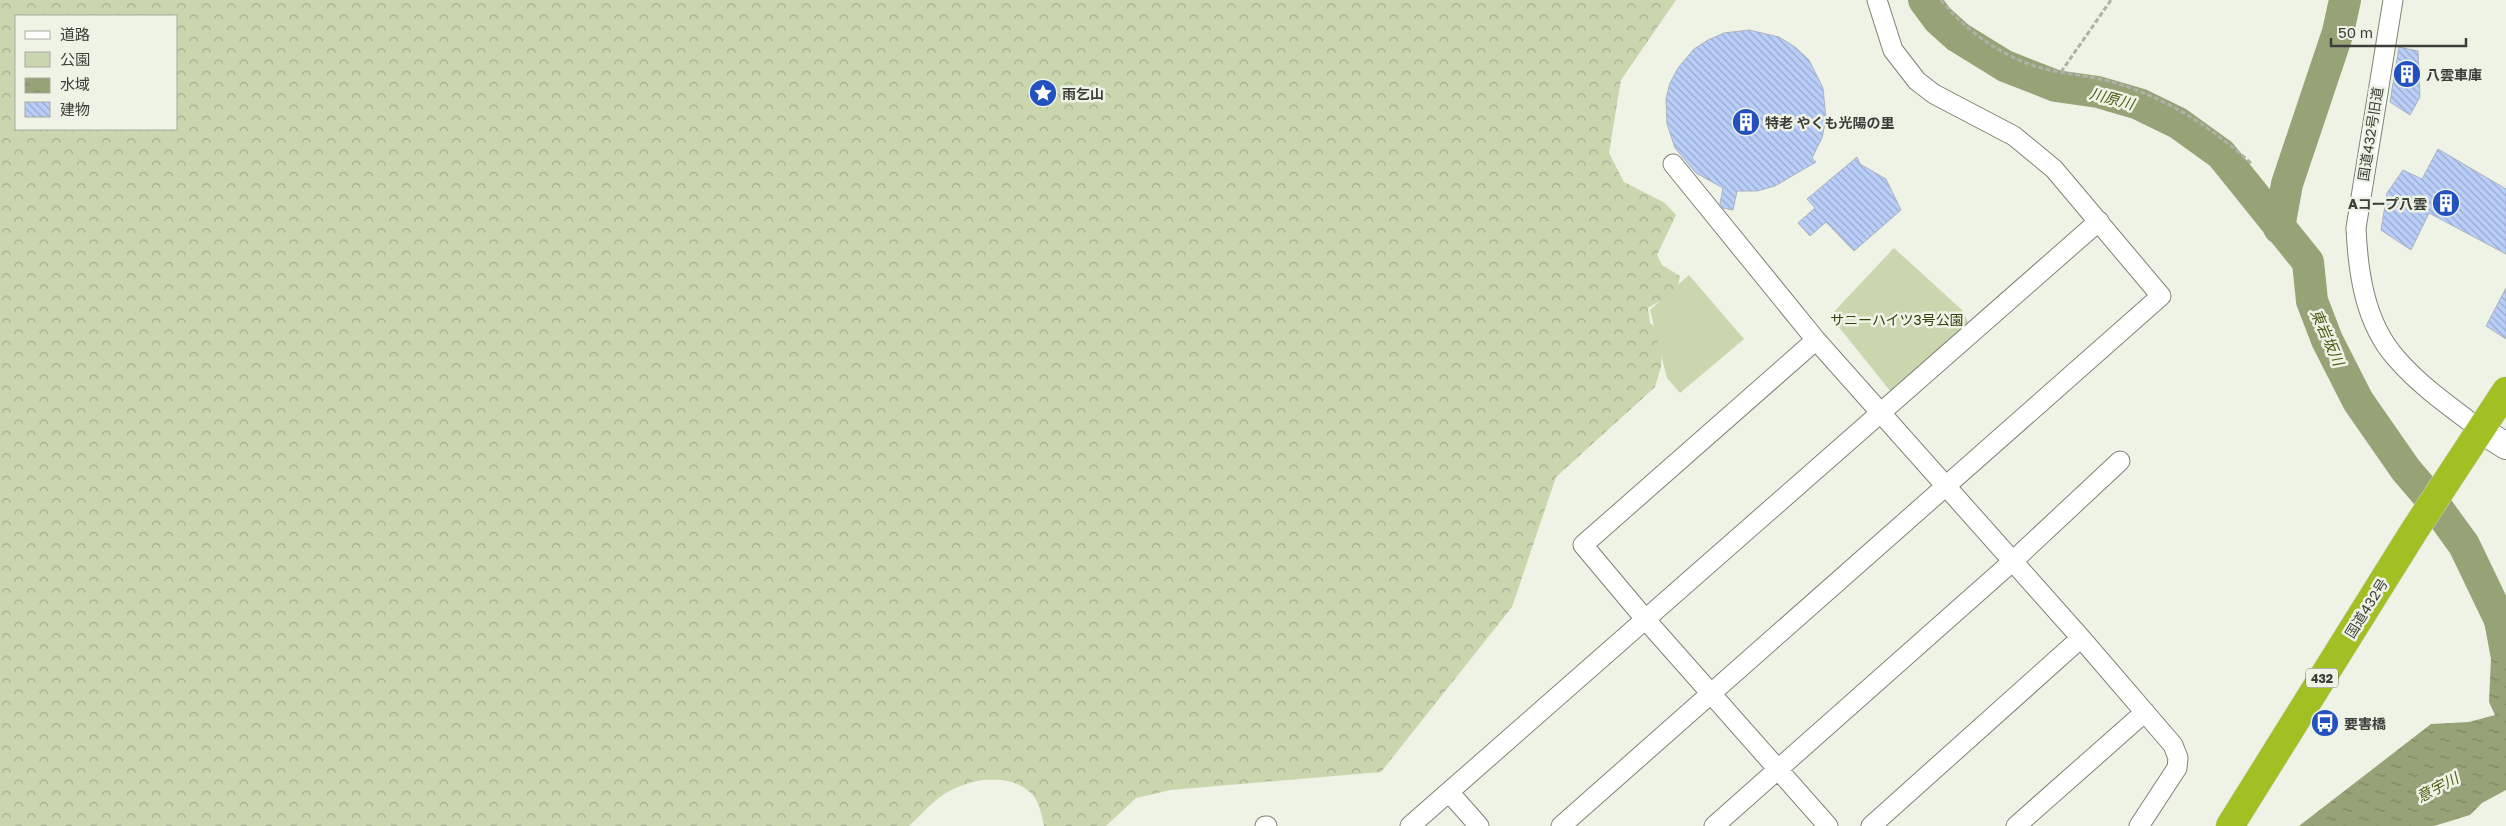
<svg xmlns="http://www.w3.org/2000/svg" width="2506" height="826" viewBox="0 0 2506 826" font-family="'Golos Text','Noto Sans JP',sans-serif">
	<defs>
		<pattern id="forest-crowns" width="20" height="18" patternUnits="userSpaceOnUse" patternTransform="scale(1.25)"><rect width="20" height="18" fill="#c9d6ae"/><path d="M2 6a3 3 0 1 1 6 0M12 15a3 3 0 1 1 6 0" fill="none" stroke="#a4af8f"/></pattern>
		<pattern id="water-ripples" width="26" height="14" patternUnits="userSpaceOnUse" patternTransform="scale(1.25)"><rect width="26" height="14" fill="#96a377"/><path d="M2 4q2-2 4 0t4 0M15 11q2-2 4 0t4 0" fill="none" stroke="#7c8663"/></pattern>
		<pattern id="building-back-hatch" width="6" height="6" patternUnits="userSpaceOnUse" patternTransform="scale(1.25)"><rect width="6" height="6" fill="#b9cff9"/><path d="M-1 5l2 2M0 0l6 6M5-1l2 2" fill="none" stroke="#98a9cb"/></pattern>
	</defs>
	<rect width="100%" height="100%" fill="#eef3e6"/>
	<path fill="url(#forest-crowns)" fill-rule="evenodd" d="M0,0H1676L1621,80L1609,153L1624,182L1665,203L1676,215L1657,255L1662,265L1680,276L1677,291L1648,308L1650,323L1663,334L1661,367L1655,387L1556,477L1512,607L1381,772L1171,790L1136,798L1106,826H1044C1042,816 1039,801 1032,794C1009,770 964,779 940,797C929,805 919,817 909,826H0ZM16,16H176V129H16Z"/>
	<path fill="#c9d6ae" d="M1894,248L1962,310L1970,326L1891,392L1830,316Z
		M1689,275L1744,339L1680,393L1667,378L1650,310Z"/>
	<path fill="url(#water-ripples)" d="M2461,521L2506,604V790L2482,803L2470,815L2434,826H2299L2431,724L2469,722L2495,715L2489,702L2491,659L2478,589L2449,539Z"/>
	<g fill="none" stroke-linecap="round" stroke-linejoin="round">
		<path stroke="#96a377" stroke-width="32" d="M1924,0L1938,19L1958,37L2005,66L2056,86L2098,92L2139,104L2178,123L2221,154L2308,262L2312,301L2327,340L2358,401L2406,470L2430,498L2464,545L2500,620L2506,648
			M2279,228L2287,184L2338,32L2345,0"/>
	</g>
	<path fill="url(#building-back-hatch)" stroke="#adb3bf" d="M1749,30L1779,37L1795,47L1809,60L1823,88L1826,119L1822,138L1812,158L1816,162L1775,186L1757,191H1737L1733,210L1723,208L1720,204L1723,188L1696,173L1675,148L1667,124L1666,99L1670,83L1678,68L1694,49L1708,40L1724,33Z
		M2399,47L2418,51L2420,97L2410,115L2390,102Z
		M2438,149L2506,189V254L2429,213L2411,250L2381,230L2387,193L2403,170L2422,179Z
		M1857,157L1860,164L1886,179L1901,210L1854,251L1826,222L1810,236L1798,223L1815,208L1807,199Z
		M2506,288V339L2486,326Z"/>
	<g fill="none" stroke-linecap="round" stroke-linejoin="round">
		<defs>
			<path id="street" d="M2393,0L2356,228C2358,273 2365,323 2396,358C2420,386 2452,408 2481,430
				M1673,164L1816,340L2081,638L2173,745L2178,758L2177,768L2139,826
				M1816,340L1583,545L1646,620L1828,826
				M1449,792L1479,826
				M1265,826H1267
				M1410,826L2099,221
				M1561,826L2161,296L2054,169L2014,136L1934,94L1917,81L1893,50L1877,0
				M1714,826L2013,561L2120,461
				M1871,826L2081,638
				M2016,826L2145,712"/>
			<path id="secondary" d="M2481,430L2506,446"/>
			<path id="highway" d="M2230,826L2414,531L2506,391"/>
		</defs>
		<use href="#street" stroke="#7f8377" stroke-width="21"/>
		<use href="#secondary" stroke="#7f8377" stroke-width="28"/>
		<use href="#highway" stroke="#d0d1cf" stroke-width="29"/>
		<path stroke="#adb1a7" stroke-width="3" stroke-dasharray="5 2.5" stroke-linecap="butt" d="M1941,0C1962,27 1995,51 2026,63C2054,74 2084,74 2112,82C2166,97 2211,127 2252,164
			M2061,72L2111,0"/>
		<use href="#street" stroke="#fff" stroke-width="19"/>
		<use href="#secondary" stroke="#fff" stroke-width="26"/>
		<use href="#highway" stroke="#a0c023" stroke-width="28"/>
	</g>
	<defs>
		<symbol id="building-disc" viewBox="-11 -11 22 22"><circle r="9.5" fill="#2352c0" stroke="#eef3e6"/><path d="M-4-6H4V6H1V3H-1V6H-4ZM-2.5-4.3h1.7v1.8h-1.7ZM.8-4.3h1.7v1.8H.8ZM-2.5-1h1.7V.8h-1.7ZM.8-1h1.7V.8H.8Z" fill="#fff"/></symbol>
		<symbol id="sight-disc" viewBox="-11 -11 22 22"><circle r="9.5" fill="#2352c0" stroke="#eef3e6"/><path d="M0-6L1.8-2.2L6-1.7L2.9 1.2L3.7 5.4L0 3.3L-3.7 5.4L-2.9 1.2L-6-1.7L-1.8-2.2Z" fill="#fff"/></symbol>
		<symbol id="bus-disc" viewBox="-11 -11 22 22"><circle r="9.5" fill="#2352c0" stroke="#eef3e6"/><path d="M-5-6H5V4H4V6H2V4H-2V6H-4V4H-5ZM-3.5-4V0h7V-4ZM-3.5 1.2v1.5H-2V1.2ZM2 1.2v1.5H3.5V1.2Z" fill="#fff"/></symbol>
	</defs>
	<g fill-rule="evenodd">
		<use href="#building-disc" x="2391" y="58" width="32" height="32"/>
		<use href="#sight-disc" x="1027" y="77" width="32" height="32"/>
		<use href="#building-disc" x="1730" y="106" width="32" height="32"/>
		<use href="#building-disc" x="2430" y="187" width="32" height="32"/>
		<use href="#bus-disc" x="2309" y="707" width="32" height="32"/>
	</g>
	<g text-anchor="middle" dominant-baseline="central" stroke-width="5" stroke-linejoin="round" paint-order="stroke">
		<rect fill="#eef3e6" stroke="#71746d" stroke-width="1" x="2306" y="668.5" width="32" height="19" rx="4"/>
		<g font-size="12" font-weight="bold" fill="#3c3e39">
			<text x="2322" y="678">432</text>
		</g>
		<g font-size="14" font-weight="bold" fill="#3c3e39" stroke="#eef3e6" text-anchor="start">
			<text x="2426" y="74">八雲車庫</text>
			<text x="1062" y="93">雨乞山</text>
			<text x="1765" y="122">特老 やくも光陽の里</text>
			<text x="2427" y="203" text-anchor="end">Aコープ八雲</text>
			<text x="2344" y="723">要害橋</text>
		</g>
		<g font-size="14" fill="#3c3e39" stroke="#eef3e6">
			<text transform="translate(2370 134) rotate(-81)">国道432号旧道</text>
			<text transform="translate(2366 608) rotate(-58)">国道432号</text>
		</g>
		<g font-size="14" fill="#34400b" stroke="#eef3e6">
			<text x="1897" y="319">サニーハイツ3号公園</text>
		</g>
		<g font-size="15" font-style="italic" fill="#4c5b16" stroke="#eef3e6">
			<text transform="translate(2112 98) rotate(15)">川原川</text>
			<text transform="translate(2328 337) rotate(66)">東岩坂川</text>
			<text transform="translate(2437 787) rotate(-28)">意宇川</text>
		</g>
	</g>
	<rect x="15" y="15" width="162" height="115" fill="#eef3e6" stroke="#a7aba1"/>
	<rect x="25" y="31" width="25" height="8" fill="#ffffff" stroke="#a7aba1"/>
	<text x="60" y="40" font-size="15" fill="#3c3e39">道路</text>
	<rect x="25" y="52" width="25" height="15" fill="#c9d6ae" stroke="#a7aba1"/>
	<text x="60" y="65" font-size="15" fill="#3c3e39">公園</text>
	<rect x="25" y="78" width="25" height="15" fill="url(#water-ripples)" stroke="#a7aba1"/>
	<text x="60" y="90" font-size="15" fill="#3c3e39">水域</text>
	<rect x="25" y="102" width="25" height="15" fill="url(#building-back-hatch)" stroke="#a7aba1"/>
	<text x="60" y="115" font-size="15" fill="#3c3e39">建物</text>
	<path d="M2331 38v8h135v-8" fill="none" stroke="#3c3e39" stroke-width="2.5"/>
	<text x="2338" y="38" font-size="15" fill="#3c3e39" stroke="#eef3e6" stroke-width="4" paint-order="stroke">50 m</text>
</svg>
